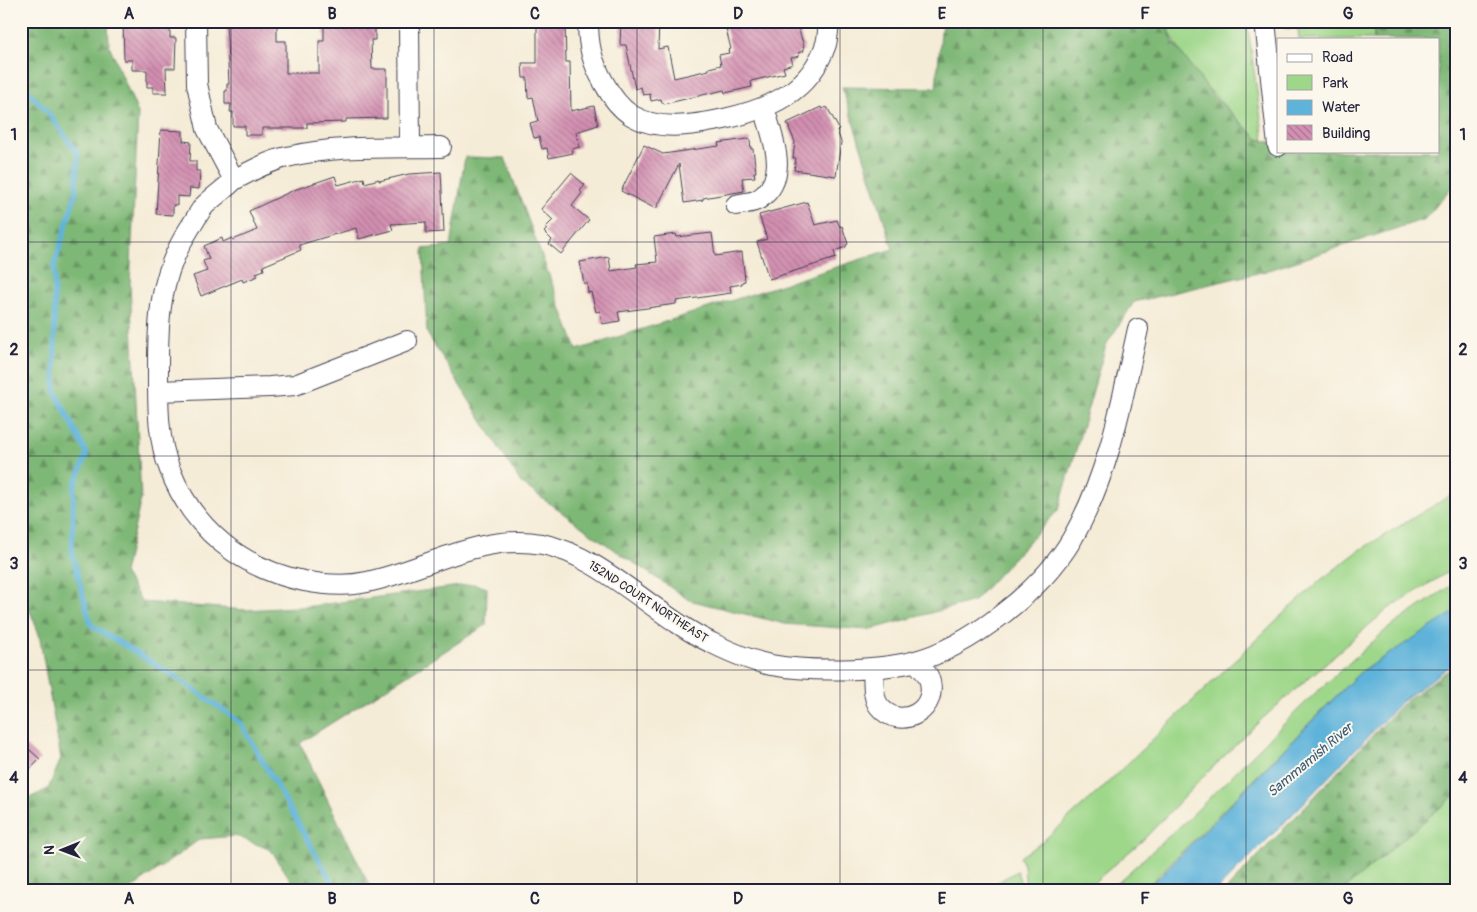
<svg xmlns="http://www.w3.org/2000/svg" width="1477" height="912" viewBox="0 0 1477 912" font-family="Pangolin,sans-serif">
	<defs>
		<pattern id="forest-firs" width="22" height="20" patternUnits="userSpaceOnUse" patternTransform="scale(1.25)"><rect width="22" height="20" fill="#7eb876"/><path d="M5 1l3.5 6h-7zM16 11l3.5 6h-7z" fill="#679562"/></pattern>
		<pattern id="building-back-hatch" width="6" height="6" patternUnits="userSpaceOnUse" patternTransform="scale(1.25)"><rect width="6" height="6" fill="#d38fb1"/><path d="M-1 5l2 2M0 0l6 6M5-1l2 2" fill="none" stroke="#ab7491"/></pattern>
	</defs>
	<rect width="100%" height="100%" fill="#fbf7ec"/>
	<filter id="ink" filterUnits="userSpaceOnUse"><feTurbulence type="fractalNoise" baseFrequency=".02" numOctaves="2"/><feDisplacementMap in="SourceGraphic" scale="10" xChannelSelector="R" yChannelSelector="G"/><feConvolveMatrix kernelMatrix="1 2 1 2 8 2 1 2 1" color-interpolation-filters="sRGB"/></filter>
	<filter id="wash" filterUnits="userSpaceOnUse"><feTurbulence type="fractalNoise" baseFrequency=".0096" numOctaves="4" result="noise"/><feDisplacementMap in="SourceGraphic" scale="20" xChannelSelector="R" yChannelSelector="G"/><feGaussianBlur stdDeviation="1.12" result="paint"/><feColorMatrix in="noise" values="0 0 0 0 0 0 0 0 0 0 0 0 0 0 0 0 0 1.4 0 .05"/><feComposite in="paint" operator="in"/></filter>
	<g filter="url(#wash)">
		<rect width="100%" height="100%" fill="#f5ecd7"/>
		<path fill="#9ed78a" stroke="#607c62" d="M1165,21H1247L1264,141L1258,139C1222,104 1184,69 1165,21Z
			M1279,21H1374V39H1299L1298,29L1285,28Z
			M1456,492V567L1388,609L1369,625L1263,718L1201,779L1143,840L1084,891H1026L1024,865L1020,857L1042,842L1099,791L1286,611L1322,579L1360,550Z
			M1456,582V612L1359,673L1145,889L1142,891H1108L1188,819L1311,697L1386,630Z
			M1456,794V891H1342L1357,877Z
			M1017,871L1023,891H983Z"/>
		<path fill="url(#forest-firs)" stroke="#506d58" d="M21,21H108L109,45L138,113L130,285L141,499L124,573L142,602L246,610L312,606L475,584L487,588L486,625L300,743L372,891H298L271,850L236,836L200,839L128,891H21V802L48,789L61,759L39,634L21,588Z
			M942,21H1165L1173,42L1213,96L1258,139L1278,144V151H1438V39H1374V21H1456V182L1425,219L1266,271L1134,302L1106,345L1059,509L974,601L869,630L785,624L689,600L600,540L521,483L427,333L423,249L451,246L465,157L505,158L577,350L893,249L842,87L936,88Z
			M1456,665V794L1342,891H1225L1405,701Z"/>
		<path fill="#5eb3da" stroke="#406a8a" d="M1456,611V662L1403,700L1291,816L1216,891H1142L1159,877L1359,673Z"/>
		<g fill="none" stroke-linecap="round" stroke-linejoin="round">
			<path stroke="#5eb3da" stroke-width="5" d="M21,84L47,111L78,154L76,192L54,267L55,391L87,454L74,487L72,553L91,625L176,677L240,722L337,891"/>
		</g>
		<g id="blocks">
			<path fill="url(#building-back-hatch)" d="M170,21V38H176L175,68H166L167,93H153V87H147V70H132V60H124L123,22Z
				M226,21H277V41H286V73H319V41H324V21H375V40H371L372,69H387V118L346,119V122L307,123V128H262V135H245V126H233V112H230L231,104H225V91H227V84H229Z
				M537,21H565L566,62H570L571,111L594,106L598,125L576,132L580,147L572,149L573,153L549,158L547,148L542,149L539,137L534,138L530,123L538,121L533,97L528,98L527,78H523L522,63H537Z
				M621,21H659L658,49L668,47L674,78L709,70V68L721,65L719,55L729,53L728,50L731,49L724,21H796L804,46L803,47L804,51L798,53L799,56L791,58L793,64L783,67L785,73L751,81L752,87L725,93L724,90L664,104V103H662L661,99L651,101L650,94L643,95L641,87L635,89L626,45H620Z
				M821,107L822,109L827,107L839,129L837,130L841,142L836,176L794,170L796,158H793L795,142L787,123Z
				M161,130L183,131V141L191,142L190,161H196V171H200L199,189L190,188L189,197L177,196V205H173V215L156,214Z
				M747,139L750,140L751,149H753L756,172H754L755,177L742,178L744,191L703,198V200L684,203L679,164L656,209L621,191L644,145L663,154L719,146L718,143Z
				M441,172L444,232L426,233V222L391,224L393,230L359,239L356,228L299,245L301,250L263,266L264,270L256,273L258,276L243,282L242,279L201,296L193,276L207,271L203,261L209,259L204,246L222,238L223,242L232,238L233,240L257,230L249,211L294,190L335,176L338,185L364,178L365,183L379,179V181L409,174Z
				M571,173L585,185L580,191L582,193L572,206L589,220L561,254L549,244L552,240L544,232L547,229L545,228L553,220L541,209Z
				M807,202L815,225L837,220L840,227L842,226L848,244L846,245V247L834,251L836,258L769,279L757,242L767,239L759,215Z
				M712,233L715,256L742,252L745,281L742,282V284L730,286L731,293L676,301V304L618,312L620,321L602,324L600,311L596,312L591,292L588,293L587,283L584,284L580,262L609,257L611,271L637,267L636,264L657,262L654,237L676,234L677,237Z
				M21,742L40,759L21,779Z"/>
		</g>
	</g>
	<g filter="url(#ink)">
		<use href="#blocks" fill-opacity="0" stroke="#424052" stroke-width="1"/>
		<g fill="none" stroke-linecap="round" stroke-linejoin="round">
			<defs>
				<path id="minor" d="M196,21L197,84L207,129L234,180C225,189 213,197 204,206C199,212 196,219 191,226C158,276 158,320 158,377C158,408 158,441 170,470C193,529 242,569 304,581C325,585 345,587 367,582C426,570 479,533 542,544C601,555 656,617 712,643C730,652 751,661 771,665C810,672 874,671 912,662C969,648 1043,589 1072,539C1109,475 1122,400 1138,329
					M409,21L410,147
					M588,21C588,46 592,62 604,83C610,94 620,108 631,115C659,132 695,125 724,119C769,109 810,92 826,44C828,37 828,28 829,21
					M1265,21L1278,146
					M234,180C251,171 269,161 287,157C337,145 390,148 441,147
					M736,205C743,203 753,203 759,199C791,178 772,136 764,108
					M158,391L270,387L295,385L407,341
					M873,668C874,680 872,697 879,706C900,733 942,709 928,676C925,671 919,666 916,661"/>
			</defs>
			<use href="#minor" stroke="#424052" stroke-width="22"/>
			<use href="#minor" stroke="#fff" stroke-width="20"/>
		</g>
	</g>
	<path fill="none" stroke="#22223b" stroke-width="1" stroke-opacity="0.55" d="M231,21V891M434,21V891M637,21V891M840,21V891M1043,21V891M1246,21V891M21,242H1456M21,456H1456M21,670H1456"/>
	<g text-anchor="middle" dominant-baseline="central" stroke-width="4" stroke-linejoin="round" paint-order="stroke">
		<g font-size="12" fill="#22223b" stroke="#fbf7ec">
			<text transform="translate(648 602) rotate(33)">152ND COURT NORTHEAST</text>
		</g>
		<g font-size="14" font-style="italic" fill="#3a5c7b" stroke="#fbf7ec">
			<text transform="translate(1310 760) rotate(-40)">Sammamish River</text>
		</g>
	</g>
	<rect width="1477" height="912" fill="none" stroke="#fbf7ec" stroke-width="55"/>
	<rect x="1277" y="38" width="162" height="115" fill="#fbf7ec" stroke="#a4a2a5"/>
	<rect x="1287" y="54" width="25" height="8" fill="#ffffff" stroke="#a4a2a5"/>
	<text x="1322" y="62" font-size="15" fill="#22223b">Road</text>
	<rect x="1287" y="75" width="25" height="15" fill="#9ed78a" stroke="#a4a2a5"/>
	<text x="1322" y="88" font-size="15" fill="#22223b">Park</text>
	<rect x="1287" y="100" width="25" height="15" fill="#5eb3da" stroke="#a4a2a5"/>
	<text x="1322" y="112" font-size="15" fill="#22223b">Water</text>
	<rect x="1287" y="125" width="25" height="15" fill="url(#building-back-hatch)" stroke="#a4a2a5"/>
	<text x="1322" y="138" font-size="15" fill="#22223b">Building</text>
	<g transform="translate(62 850) rotate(269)" stroke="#fbf7ec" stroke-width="4" paint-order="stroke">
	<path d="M0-4L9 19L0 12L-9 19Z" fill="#22223b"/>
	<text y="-8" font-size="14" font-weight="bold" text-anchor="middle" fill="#22223b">N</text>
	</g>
	<rect x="28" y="28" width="1422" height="856" fill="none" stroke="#22223b" stroke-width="2"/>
	<g font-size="16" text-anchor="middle" font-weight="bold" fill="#22223b">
		<text x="129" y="19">A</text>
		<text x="332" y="19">B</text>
		<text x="535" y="19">C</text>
		<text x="738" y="19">D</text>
		<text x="942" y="19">E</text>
		<text x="1145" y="19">F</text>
		<text x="1348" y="19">G</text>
		<text x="14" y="140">1</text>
		<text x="1463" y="140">1</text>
		<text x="14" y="355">2</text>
		<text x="1463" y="355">2</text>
		<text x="14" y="569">3</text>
		<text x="1463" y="569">3</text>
		<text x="14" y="783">4</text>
		<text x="1463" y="783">4</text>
		<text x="129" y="904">A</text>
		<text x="332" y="904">B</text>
		<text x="535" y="904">C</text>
		<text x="738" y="904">D</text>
		<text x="942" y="904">E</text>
		<text x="1145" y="904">F</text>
		<text x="1348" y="904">G</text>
	</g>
</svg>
